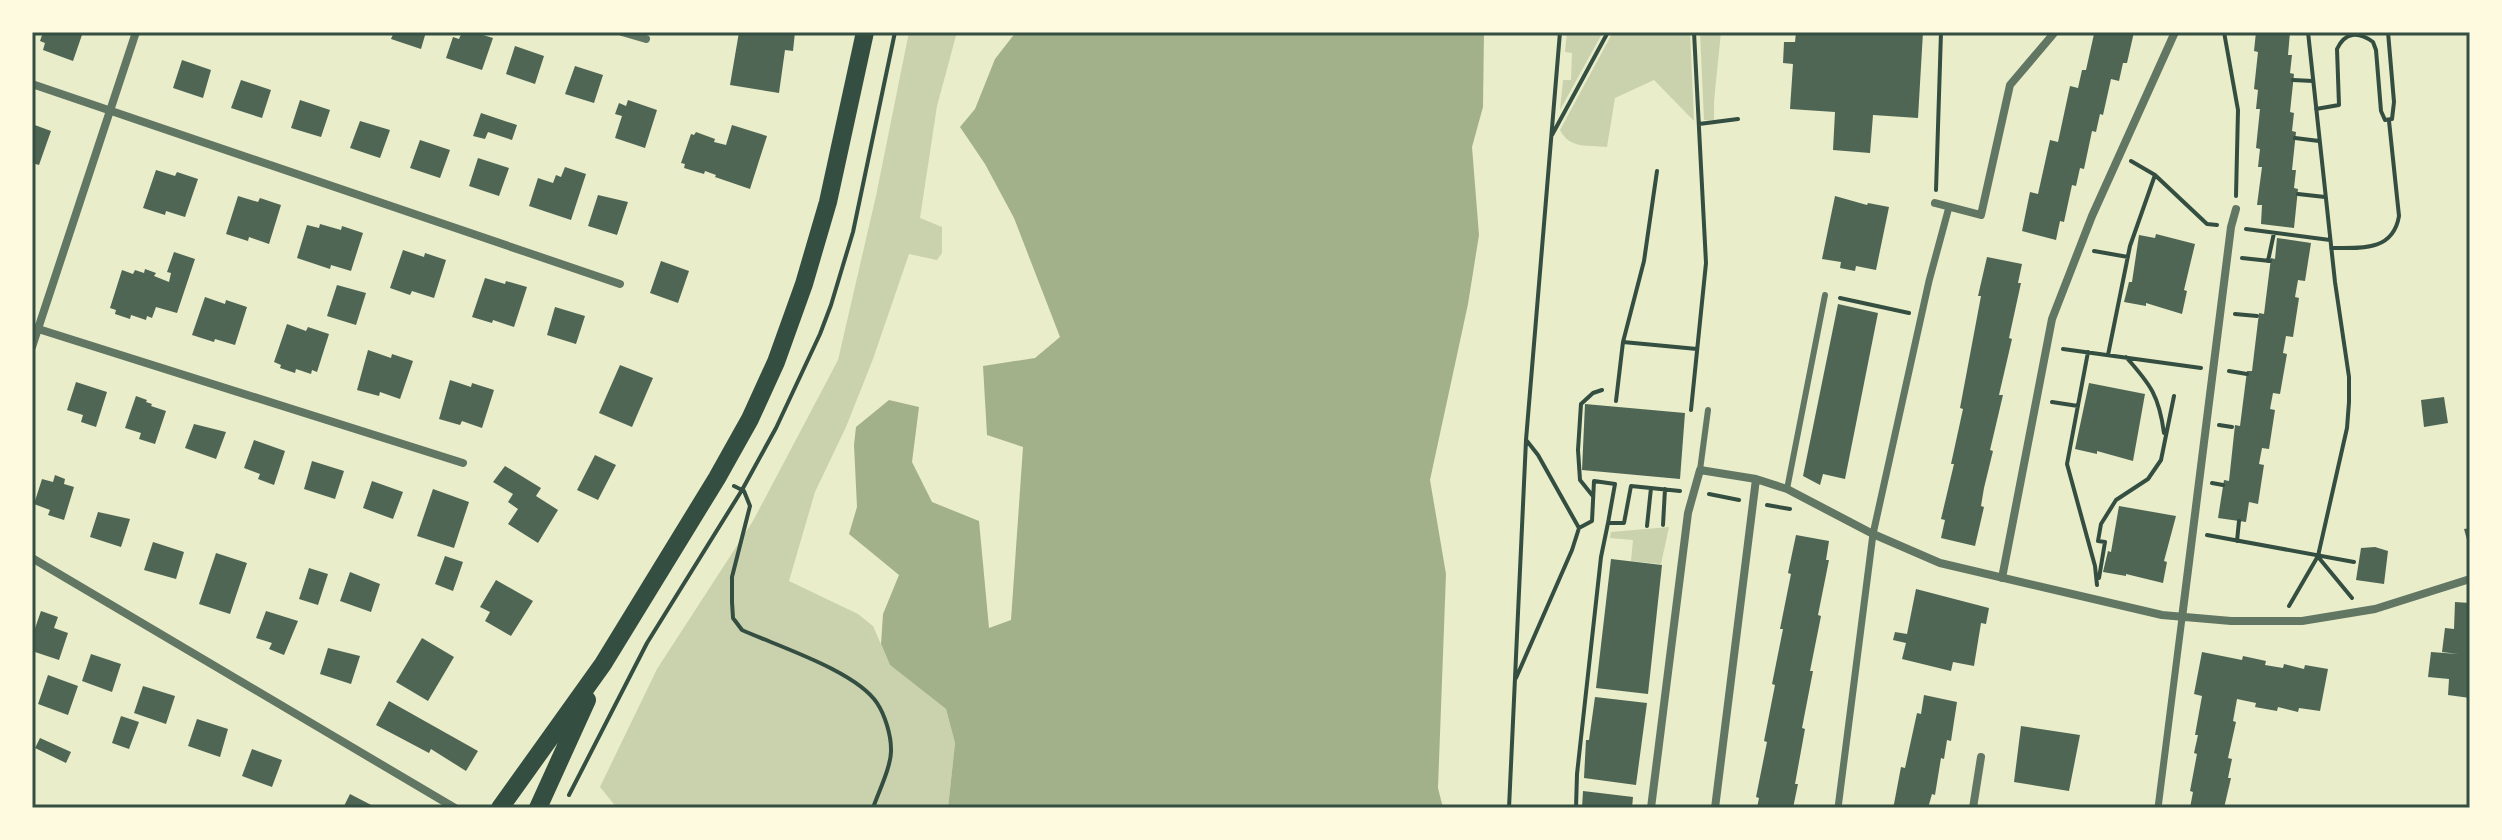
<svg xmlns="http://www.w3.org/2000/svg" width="2502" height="840" viewBox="0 0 2502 840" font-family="'PT Sans',sans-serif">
	<rect width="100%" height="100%" fill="#e9edc9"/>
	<path fill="#cad2ad" d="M909,32H957L937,106L920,218L942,227V253L937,260L909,254L873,359L846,427L815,492L789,581L858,614L873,626L890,665L946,709L955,743L948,808H617L600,787L657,669L753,521L838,360L876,196Z
		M1567,32H1603L1560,110L1563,80H1571L1572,53L1565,52Z
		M1613,32H1690L1694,121L1654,80L1615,98L1607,147C1589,145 1569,149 1560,130Z
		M1700,32H1721L1714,101V120H1704Z
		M1669,527L1661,564L1631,561L1633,540L1610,538L1611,532Z"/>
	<path fill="#a3b18a" d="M1016,32H1484L1483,107L1472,147L1479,235L1468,304L1430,480L1446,574L1438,788L1443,808H948L955,743L946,709L890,665L881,644L883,614L899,575L849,534L857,507L854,445L856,427L889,400L919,407L912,462L932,502L979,521L989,628L1011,620L1023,447L987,435L983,366L1035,358L1060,337L1014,218L985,164L960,127L975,109L995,59Z"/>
	<path fill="#4f6655" d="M43,32H83L73,61L43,50L45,43L40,41Z
		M394,32H426L421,49L391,39Z
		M462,32H473L493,38L482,70L446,58L453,37L459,39Z
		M739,32H795L793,51L785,50L779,93L730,85Z
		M1796,32H1923L1918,118L1873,115L1870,153L1833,150L1835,112L1790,109L1793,64L1783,63L1784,42H1795Z
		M2103,32H2134L2127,63H2123L2119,81L2111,79L2103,115L2100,114L2096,132L2092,131L2084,169L2080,168L2076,186L2072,185L2064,222L2060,221L2056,240L2022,231L2030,192L2038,194L2050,140L2058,142L2070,86L2078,88L2082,70H2086L2094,34L2102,35Z
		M2256,32H2290L2288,55H2292L2290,73L2294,74L2290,112L2294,113L2292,131L2296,132L2292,170H2296L2294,188L2298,189L2294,228L2261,224L2262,205H2257L2262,167H2258L2260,149L2256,148L2260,109H2256L2258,90L2254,89L2258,52L2254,51Z
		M515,46L544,56L535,84L506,74Z
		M182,60L211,70L203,98L173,88Z
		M575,66L603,75L594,103L565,94Z
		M241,80L271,90L262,118L231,108Z
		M300,100L330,110L321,137L291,128Z
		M628,100L657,110L645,148L615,138L622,116L615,114L619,103L626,106Z
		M481,113L517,125L512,140L488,132L485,139L473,136Z
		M360,121L390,130L380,158L350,148Z
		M32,124L51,131L39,165L32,163Z
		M732,125L767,136L750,189L715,177L716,175L705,171L704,174L684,168L685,164L681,163L691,134L694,135L696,132L715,139L714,142L726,145Z
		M420,140L450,150L440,178L410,168Z
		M478,158L509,168L499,196L469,186Z
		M565,167L586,174L571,220L529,206L538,178L553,183L556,175L561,177Z
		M156,170L175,176L177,172L198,179L185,217L166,211L165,215L143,208Z
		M598,195L628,202L617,235L588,226Z
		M238,196L258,202L260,198L281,205L269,244L249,237L248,241L226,234Z
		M1835,196L1867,205L1868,203L1889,207L1876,270L1856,266L1855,271L1840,268L1841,262L1822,259Z
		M320,224L341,230L342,226L363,233L351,271L331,265L330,269L297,258L307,225L319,228Z
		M2156,234L2195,244L2184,290L2187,291L2182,314L2146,303V306L2124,302L2129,282H2132L2139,235L2155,238Z
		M2277,238L2311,243L2305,281L2298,280L2295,297L2299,298L2293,337L2286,336L2283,353L2287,354L2280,394L2273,393L2270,409L2275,410L2269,449L2262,448L2259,464L2264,465L2258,504L2249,502L2246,522L2218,518L2224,480L2229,481L2235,425L2240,426L2247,371H2252L2259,313L2264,314L2271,258L2275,259Z
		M403,250L424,257L425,253L446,260L434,298L412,291L410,295L390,288Z
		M174,252L195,259L177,313L156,307L152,318L147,316L146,320L131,315L130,319L115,314L116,310L110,308L122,270L133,274L135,270L144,273L145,269L156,273L154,276L169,282L171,273L167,272Z
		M1987,257L2022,264L2018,283H2021L2009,338L2012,339L1999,395H2003L1990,450L1993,451L1984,488L1981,506L1984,507L1975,546L1941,538L1945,520L1941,519L1954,464H1951L1963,409L1960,408L1981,296H1978Z
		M661,261L689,271L678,303L650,293Z
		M485,278L505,284L506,281L527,287L514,327L493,320L492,323L472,317Z
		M337,285L366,293L356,325L327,316Z
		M205,297L225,304L226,300L247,307L235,345L215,339L214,342L192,335Z
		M1838,304L1878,313L1845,479L1823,474L1820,485L1803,476Z
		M555,307L585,316L576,344L547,335Z
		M287,324L306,331L308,327L329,334L317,372L312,370L311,374L296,369L295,373L280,368L281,365L274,362Z
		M368,350L391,358L392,354L413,361L400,399L380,392L379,396L357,390Z
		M620,365L653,378L632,427L599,413Z
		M450,380L471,387L472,383L494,390L482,428L462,421L460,425L439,419Z
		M76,382L107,392L96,427L81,422L83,415L67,410Z
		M2089,383L2145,394L2133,461L2097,451V454L2075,449Z
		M136,396L147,400L146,402L152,404L151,406L166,411L155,444L139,439L141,433L125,428Z
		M2444,397L2448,423L2424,427L2421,400Z
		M1585,404L1685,413L1680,479L1582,470Z
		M194,424L226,432L216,459L185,448Z
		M254,440L285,451L274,485L258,479L260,474L244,468Z
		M595,455L616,465L598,500L577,490Z
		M312,461L344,471L335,499L304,489Z
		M505,466L541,488L536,496L558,510L538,543L508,524L518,509L508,502L513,494L493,482Z
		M55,475L65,479L64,484L74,487L64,520L48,515L50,510L34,504L42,479L53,482Z
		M372,481L403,492L393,519L363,508Z
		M433,489L469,502L454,548L417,536Z
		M2119,506L2176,516L2164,561L2167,562L2163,583L2126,574V576L2103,572L2108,551L2111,552Z
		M98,512L130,519L121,547L90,537Z
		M2470,528V547H2469L2464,529Z
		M1796,535L1829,541L1826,560H1829L1818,615L1821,616L1810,671H1813L1802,728L1805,729L1795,784H1798L1793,808H1757L1759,798L1756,797L1767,742L1764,741L1775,685L1772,684L1783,629H1780L1791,574L1788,573Z
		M153,542L184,552L176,579L144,570Z
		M2375,547L2388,551L2384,584L2356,580L2361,548Z
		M216,553L247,563L230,614L199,604Z
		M445,556L463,562L453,591L435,584Z
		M1611,559L1662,565L1648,694L1596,688Z
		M309,568L328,574L318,605L299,599Z
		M350,572L380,584L371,612L340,601Z
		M496,580L533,601L511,636L485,621L490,612L480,607Z
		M1916,589L1989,608L1986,624L1981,623L1974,666L1953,662L1951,671L1902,659L1906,643L1893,640L1895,632L1907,634Z
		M2455,602L2470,603V698L2448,695L2449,679L2428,677L2431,652L2458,654L2442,652L2445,628L2454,629Z
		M41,611L58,617L54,628L68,633L59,660L32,651V637Z
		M266,611L298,621L284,655L269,649L272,643L256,638Z
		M422,638L454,657L428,701L396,682Z
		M328,648L360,656L351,684L320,674Z
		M2202,652L2242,660L2243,656L2266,661L2265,665L2283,668L2284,664L2304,669L2305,665L2328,669L2320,711L2299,708L2298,712L2278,707L2277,711L2255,707L2256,703L2237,699L2233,721L2236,722L2228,758L2232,759L2228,778H2231L2224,808H2190L2193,792L2190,791L2197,754L2194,753L2198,735H2195L2202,696L2194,694Z
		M91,654L121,664L112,692L82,681Z
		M48,675L78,686L68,715L38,704Z
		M143,686L175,696L166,724L134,713Z
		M1924,695L1957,702L1951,741L1947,740L1944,759L1941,758L1935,795L1932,794L1928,808H1891L1894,804L1901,767L1905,768L1917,713L1921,714Z
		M1595,697L1647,703L1636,785L1584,778L1586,740H1589Z
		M389,701L478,751L466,771L431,749L429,753L376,725Z
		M121,716L139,722L129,749L112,743Z
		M197,719L228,729L220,757L188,746Z
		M2021,726L2080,735L2069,791L2014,782Z
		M40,738L71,752L66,763L35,748Z
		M252,749L282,760L272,787L242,776Z
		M1583,791L1633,797L1632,808H1582Z
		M350,794L377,808H343Z"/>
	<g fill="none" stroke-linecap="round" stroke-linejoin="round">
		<path stroke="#344e41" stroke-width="4" d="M2224,32L2238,110L2236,196
			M2293,80L2313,81
			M2316,109L2339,105L2337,49C2345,32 2358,31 2373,42L2376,50L2381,111L2385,120L2392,119L2394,102L2388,32
			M1699,124L1738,119
			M1552,135L1608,32
			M2295,138L2319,141
			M2155,175L2207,224L2217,225
			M1936,190L1941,32
			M2298,194L2325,197
			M2246,229L2330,240
			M2331,248C2360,248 2393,252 2399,216L2389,121
			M2094,251L2128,257
			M2242,258L2270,261
			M2268,261L2274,233
			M1840,298L1909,313
			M2235,314L2257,316
			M1623,342L1697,349
			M2063,349L2201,368
			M2088,352L2067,464L2095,566L2097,585
			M2108,355L2130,246L2155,175L2131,161
			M2126,357C2151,385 2159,396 2164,433
			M2229,371L2247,374
			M1616,401L1623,342L1644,261L1657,171
			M2052,402L2078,406
			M1691,410L1706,263L1694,32
			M2219,425L2232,427
			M1527,441L1538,455L1579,528
			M2212,483L2223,485
			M734,486L744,491L750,506L732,577V602L733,618L742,630C777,646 856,671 877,703C885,715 891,735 891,749C892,765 878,793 873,808
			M1709,494L1739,500
			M1592,495L1580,480L1578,450L1581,404L1593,393L1602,390
			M1767,505L1790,509
			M1663,525L1665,489
			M1647,526L1651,488
			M2207,535L2354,562
			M2237,541L2239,521
			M2319,558L2352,598
			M2099,578L2105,542L2098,541L2101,524L2116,500L2148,479L2161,460L2174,396
			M2289,606L2318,556L2347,428L2349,402V377L2335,282L2308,32
			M1516,678L1572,550L1579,528L1592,521L1594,481L1615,484L1608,523H1624L1631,486L1680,491
			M569,795L647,643L742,490L776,428L820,334L831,305L853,232L895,32
			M1509,808L1526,440L1560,32
			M1576,808L1577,774L1601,557L1608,523"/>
		<path stroke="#617663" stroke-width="6" d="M1700,470L1708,410
			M1787,489L1825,295"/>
		<path stroke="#617663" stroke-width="7" d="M1838,808L1873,534L1929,281L1949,207
			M2158,808L2182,618"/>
		<path stroke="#617663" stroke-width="8" d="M622,32L646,39
			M32,84L620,284
			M1935,203L1981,215L2010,85L2055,32
			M32,327L463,463
			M32,347L136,32
			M32,558L455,808
			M2002,578L2052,319L2092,216L2175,32
			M2182,618L2231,227L2236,209
			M1651,808L1688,513L1700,470L1756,479L1787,489L1873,534L1940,563L2162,615L2231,621H2302L2375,609L2470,579
			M1715,808L1756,479
			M1973,808L1981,757"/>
		<path stroke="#344e41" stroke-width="18" d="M500,808L603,664L717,478L750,419L776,362L804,284L828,202L865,32
			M538,808L587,700"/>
	</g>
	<rect width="2502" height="840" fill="none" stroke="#fefae0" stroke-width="68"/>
	<rect x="34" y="34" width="2434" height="772" fill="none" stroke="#344e41" stroke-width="3"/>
</svg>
